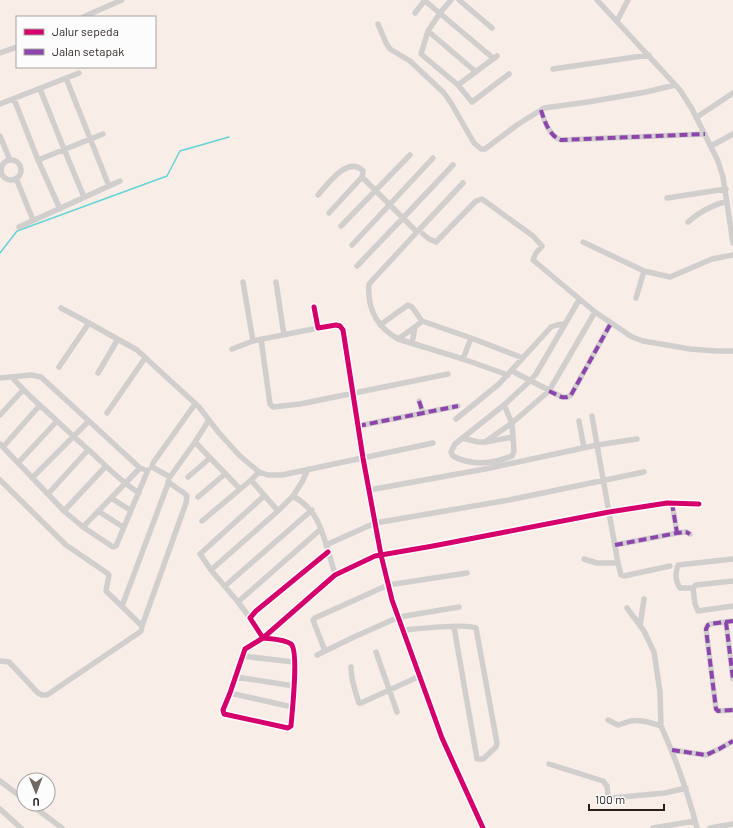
<svg xmlns="http://www.w3.org/2000/svg" width="733" height="828" viewBox="0 0 733 828" font-family="Barlow,sans-serif">
	<rect width="100%" height="100%" fill="#f9ede8"/>
	<g fill="none" stroke-linecap="round" stroke-linejoin="round">
		<path stroke="#62d4d8" stroke-width="1.5" d="M0,253L17,231L167,176L180,151L229,137"/>
		<path stroke="#d1cece" stroke-width="5.5" d="M424,0L493,58
			M451,0L440,13L428,31L421,54L458,85L472,102L509,74
			M459,0L492,28
			M597,0L680,90L692,109L718,161L723,177L733,243
			M415,13L425,0
			M83,17L122,0
			M617,21L628,0
			M378,24L386,43L390,49L410,61L444,93L451,103L474,143L481,149H485L517,125L544,108L588,102L646,92L675,85
			M428,31L476,72
			M0,53L17,47
			M553,69L649,55
			M66,78L109,186
			M458,85L497,56
			M40,89L64,149L84,197
			M14,99L38,160L60,209
			M0,104L79,73
			M541,110C544,120 549,136 561,140L705,134
			M697,117L733,93
			M0,136L10,160
			M711,146L733,134
			M38,160L103,134
			M1 170a10 10 0 1 1 20 0a10 10 0 1 1-20 0Z
			M16,178L33,220
			M318,195C327,185 348,155 363,171L362,177L403,218L453,165
			M667,198L726,189
			M329,213L362,177
			M688,222C699,212 713,205 727,201
			M341,226L410,155
			M19,227L120,181
			M417,232L463,183
			M423,234L429,239L436,242L474,203L476,201L482,199L533,236L542,246L536,253L533,260L595,312L632,337L643,341L690,349L716,351H733
			M583,242L644,271L670,277L712,259L733,255
			M352,245L433,158
			M357,266L403,218L417,232L369,284C367,308 377,327 398,339L463,359L508,375
			M243,282L253,341
			M276,282L284,335
			M636,298L644,271
			M314,307L318,328L336,325L340,326L343,330L363,458L381,555L392,600L442,738L483,828
			M61,308L89,323
			M380,325L408,305L412,307L422,321
			M261,339L270,404L273,407L300,404L448,374
			M398,339L415,327
			M412,343L415,327L422,321L471,338L523,358
			M232,349L253,341L318,328
			M463,359L471,338
			M59,367L89,323L137,350L199,407L219,433L240,456L259,472L268,475H282L433,443
			M512,371L562,397H568L571,395L611,323
			M98,373L118,339
			M12,377C25,393 41,406 56,420C67,430 78,441 90,451C106,466 120,481 139,493
			M0,378L31,375L41,377L140,468
			M419,401L423,413
			M504,405L512,423L514,451L512,456C493,464 471,466 453,456L451,452L455,444L504,405L531,380L536,374L579,300
			M107,413L145,358
			M0,415L23,390
			M592,416L597,445L637,439
			M456,419L499,384L551,327L557,325L564,324
			M209,420L195,442L240,489
			M579,421L584,448
			M358,426L458,406
			M462,438L478,442H485L513,437
			M195,442L170,477L152,467L153,463L195,404
			M485,442L512,423L549,391L595,312
			M0,444L64,511L83,527L113,547L116,546L148,470
			M3,447L40,405
			M18,463L57,421
			M259,472L251,480L278,511
			M188,477L210,458
			M32,478L89,421
			M0,480L66,545L107,573L109,575L106,591L142,626L141,631L137,634L47,695H42L38,693L9,662L0,661
			M369,490L485,469L597,445L618,563L621,575L624,576L670,566
			M48,494L88,450
			M293,496C317,510 320,526 328,550C330,558 333,566 335,575
			M198,497L225,474
			M111,498L130,510
			M672,503L677,533
			M64,511L106,466
			M98,511L123,527
			M202,521L251,480
			M83,527L140,468L143,469
			M326,545L375,523L509,500L644,472
			M615,545L677,533L686,532L690,534
			M328,552L256,611L250,618L263,638C271,639 284,639 291,644C299,651 292,713 291,726L288,728L224,714L223,710L230,693L245,649L263,638L335,575L375,556L433,546L609,512L667,503L699,504
			M584,559L597,563H618
			M211,570L278,511L293,496L302,482L308,469
			M733,581L696,585L693,588L695,604L698,611L733,606
			M225,586L312,510
			M693,588H680C675,580 675,574 678,565L733,559
			M238,602L321,529
			M122,606L169,481
			M627,608L644,631L654,652L660,692L661,726
			M250,618L238,602L211,570L200,554L264,496
			M733,621L710,624L708,625L706,629L716,709L718,711L733,710
			M726,622L733,679
			M142,626L186,503L187,496L184,493L168,482
			M640,626L644,599
			M403,630C416,629 467,623 476,628L497,743L496,747L483,759H477L454,627
			M325,651L313,620L315,618L388,585L467,573
			M376,652L397,712
			M317,655L354,637L399,617L459,607
			M242,656L294,662
			M351,667C351,680 355,691 359,703H361L420,676
			M236,677L294,686
			M230,693L292,707
			M608,720L618,725C622,724 626,722 631,721C641,719 651,723 661,726C676,759 688,793 697,828
			M672,750L706,755L719,749L733,741
			M549,764L603,781L607,786L608,796L611,798L665,793L686,788
			M0,781L24,799
			M30,804L62,828
			M0,809L21,828
			M653,828L695,821
			M710,828L733,824"/>
		<path stroke="#8e44ad" stroke-width="4" stroke-dasharray="8 4" stroke-linecap="butt" d="M541,110C544,120 549,136 561,140L705,134
			M549,391C556,394 564,401 571,395L611,323
			M419,401L423,413
			M358,426L458,406
			M672,503L677,533
			M615,545L677,533L686,532L690,534
			M733,621L710,624L708,625L706,629L716,709L718,711L733,710
			M726,622L733,679
			M672,750L706,755L719,749L733,741"/>
		<defs>
			<path id="cycleway" d="M314,307L318,328L336,325L340,326L343,330L363,458L381,555L392,600L442,738L483,828
				M328,552L256,611L250,618L263,638C271,639 284,639 291,644C299,651 292,713 291,726L288,728L224,714L223,710L230,693L245,649L263,638L335,575L375,556L433,546L609,512L667,503L699,504"/>
		</defs>
		<use href="#cycleway" stroke="#fcfcfc" stroke-width="8"/>
		<use href="#cycleway" stroke="#d6006c" stroke-width="5"/>
	</g>
	<rect x="16" y="16" width="140" height="52" fill="#fcfcfc" stroke="#a7a4a2"/>
	<rect x="24" y="29" width="20" height="6" fill="#d6006c" stroke="#a7a4a2"/>
	<text x="52" y="36" font-size="12" fill="#281f1c">Jalur sepeda</text>
	<rect x="24" y="49" width="20" height="6" fill="#8e44ad" stroke="#a7a4a2"/>
	<text x="52" y="56" font-size="12" fill="#281f1c">Jalan setapak</text>
	<g transform="translate(36 792) rotate(179)"><circle r="19" fill="#fcfcfc" stroke="#a7a4a2"/>
	<path d="M0-3L7 15L0 10L-7 15Z" fill="#716763"/>
	<text y="-6" font-size="11" font-weight="bold" text-anchor="middle" fill="#281f1c">U</text>
	</g>
	<path d="M589 804v6h75v-6" fill="none" stroke="#281f1c" stroke-width="2"/>
	<text x="595" y="804" font-size="12" fill="#281f1c" stroke="#fcfcfc" stroke-width="3" paint-order="stroke">100 m</text>
</svg>
